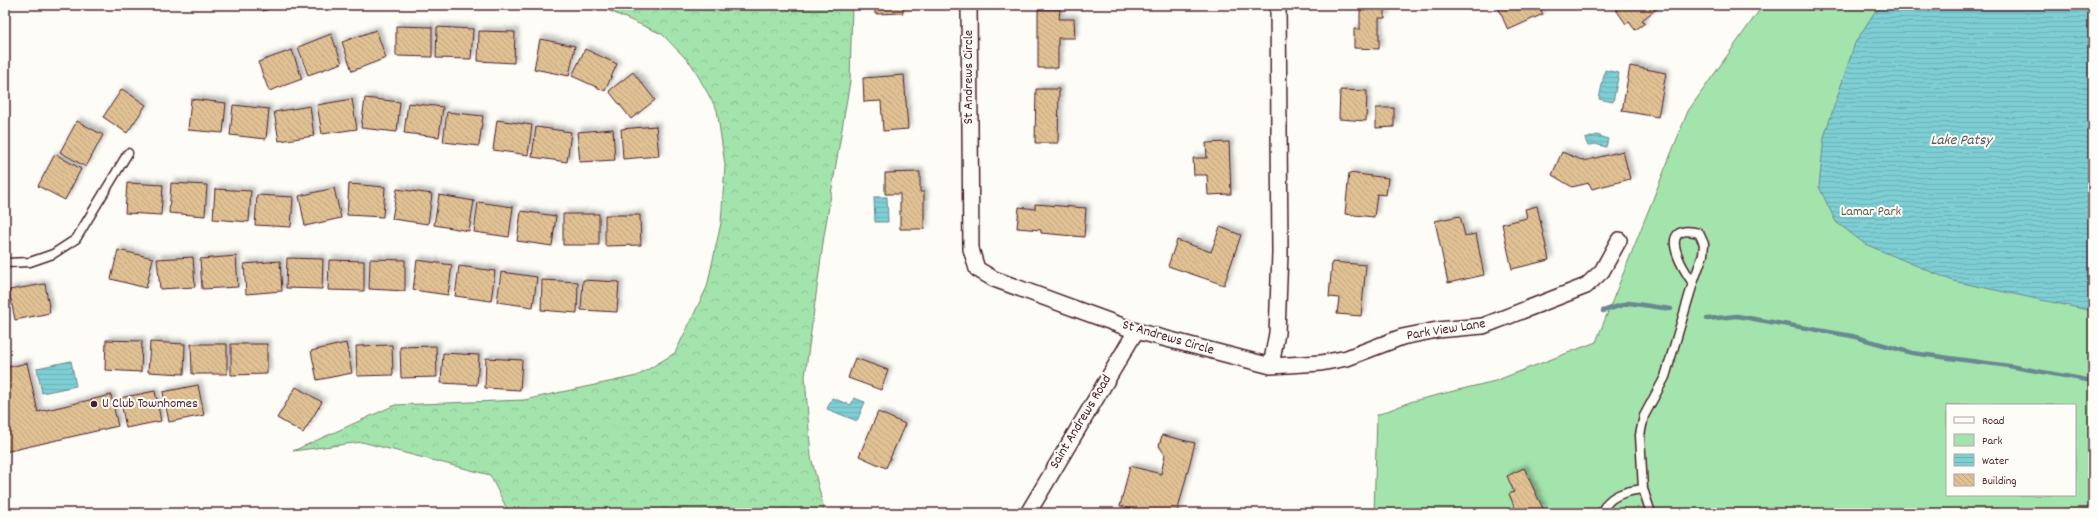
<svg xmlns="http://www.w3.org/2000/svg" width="2098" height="518" viewBox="0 0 2098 518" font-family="Dekko,sans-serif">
	<defs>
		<pattern id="forest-crowns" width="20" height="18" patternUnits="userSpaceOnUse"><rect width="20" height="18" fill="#a3e4ad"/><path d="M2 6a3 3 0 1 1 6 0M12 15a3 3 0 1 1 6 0" fill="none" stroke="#8ec395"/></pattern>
		<pattern id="water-rules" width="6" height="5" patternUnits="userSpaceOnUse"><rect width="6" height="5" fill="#7ecfd4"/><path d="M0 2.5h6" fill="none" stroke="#6eb1b6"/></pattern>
		<pattern id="building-back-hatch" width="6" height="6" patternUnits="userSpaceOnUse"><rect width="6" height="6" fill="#dfc193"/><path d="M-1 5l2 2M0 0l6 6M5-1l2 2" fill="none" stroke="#c1a57f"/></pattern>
		<filter id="shadow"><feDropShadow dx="3.5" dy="-3.5" stdDeviation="2" flood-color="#0004"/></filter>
	</defs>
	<rect width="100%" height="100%" fill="#fdfcf7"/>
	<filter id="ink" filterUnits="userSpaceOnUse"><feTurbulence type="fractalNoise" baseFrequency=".025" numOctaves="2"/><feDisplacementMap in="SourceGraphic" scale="8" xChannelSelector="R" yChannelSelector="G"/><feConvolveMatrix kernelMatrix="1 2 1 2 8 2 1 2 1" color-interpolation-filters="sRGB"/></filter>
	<g filter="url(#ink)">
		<path fill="url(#forest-crowns)" stroke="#76826c" d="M596,5H852L850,81L824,236L805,376L811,457L825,513H507L508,511L490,475L362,442L293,451L395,405L524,400L637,376L675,353L707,287L721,223L725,165L717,110L692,65L662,34Z"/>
		<path fill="#a3e4ad" stroke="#76826c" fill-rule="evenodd" d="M1763,5H2093V513H1374L1377,415L1413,401L1495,381L1596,342L1688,111ZM1947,405H2075V495H1947Z"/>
		<path fill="url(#water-rules)" stroke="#698990" d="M1886,5H2093V311L1953,281L1865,244L1836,222L1819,187L1824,137L1855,43L1874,13Z
			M1605,70L1619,73L1613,102L1599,99Z
			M1597,135L1608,139L1606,147L1595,144L1588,146L1585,139Z
			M874,197H887L888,222H875Z
			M71,361L76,386L42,393L37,368Z
			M832,398L851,405L854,398L865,402L857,421L827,409Z"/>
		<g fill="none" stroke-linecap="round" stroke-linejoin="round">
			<path stroke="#698990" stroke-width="4.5" d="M1603,311L1629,303L1671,309
				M1707,319L1737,316L1852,336L1912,353L2009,366L2093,381"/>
		</g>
		<path fill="url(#building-back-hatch)" stroke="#4a1f2b" filter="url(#shadow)" d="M261,5H281L263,11Z
			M875,5H903V13L875,14Z
			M1360,5H1385V18H1379V49L1354,48V29H1360Z
			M1497,5H1545V6L1540,9L1543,14L1508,30Z
			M1617,5H1662L1642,20L1645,23L1635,30L1629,22L1626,24L1614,7Z
			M1038,9H1060L1059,19H1074L1075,38H1058V68H1038Z
			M396,26L432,27V57L396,56Z
			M437,27L473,29L471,59L436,58Z
			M376,30L386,58L352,71L342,42Z
			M479,31L515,32L514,63L478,61Z
			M331,34L342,63L308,75L298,47Z
			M540,39L575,46L569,76L534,69Z
			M585,49L617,64L605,91L572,76Z
			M292,50L302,79L269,91L258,62Z
			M1630,66L1666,73L1658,117L1622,111Z
			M633,72L655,100L631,119L609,91Z
			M904,75L908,129L883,131L881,101L864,102L863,78Z
			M122,89L146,105L127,133L103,117Z
			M1036,89H1059L1058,143H1035Z
			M1340,90L1367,91L1366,121L1339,119Z
			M365,98L400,102L397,132L361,128Z
			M191,99L226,103L223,133L188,130Z
			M352,99L357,129L322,134L317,105Z
			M408,103L443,107L439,137L404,133Z
			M233,105L269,109L266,139L230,135Z
			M310,106L314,136L279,141L274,112Z
			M1376,108H1394V127L1376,128Z
			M447,112L483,116L479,146L443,142Z
			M497,120L532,125L528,155L493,150Z
			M77,121L103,135L86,167L60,152Z
			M656,126L659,156L623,159L621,129Z
			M536,127L571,132L567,162L532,157Z
			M613,129L615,160L580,162L577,132Z
			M1229,142L1231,194L1208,195L1207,175H1194L1193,158H1207L1206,143Z
			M1623,151L1630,179L1592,189L1589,183L1572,187L1552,175L1562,152L1584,161Z
			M55,154L81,169L65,200L38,186Z
			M920,172V192H924V229H900V194H885V173Z
			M1349,173L1388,178L1386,195L1377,194L1374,217L1345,214Z
			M127,183L163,185L161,215L125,213Z
			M171,183L207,185L205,216L169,213Z
			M349,184L385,187L383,217L347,215Z
			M334,188L341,218L305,226L299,196Z
			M215,189L251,191L249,222L213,219Z
			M397,189L432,194L428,224L392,219Z
			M257,195L293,197L291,227L255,225Z
			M439,195L474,201L469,231L434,225Z
			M478,202L513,207L509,237L474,232Z
			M1035,204L1086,208L1084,237L1041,233V230L1017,228L1019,207L1035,209Z
			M1537,206L1549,260L1512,269L1502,224L1527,218L1525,209Z
			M521,211L556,216L552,246L517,241Z
			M563,214H599V245H563Z
			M605,215H640L641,245L605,246Z
			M1460,216L1465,236L1476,234L1484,275L1448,283L1435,221Z
			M1220,227L1241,235L1224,285L1168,266L1177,240L1211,252Z
			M118,250L153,258L146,288L111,279Z
			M236,256L238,287L202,289L200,259Z
			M193,257L195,287L160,289L157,259Z
			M287,258L323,259L322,289L286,288Z
			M370,259L405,260V291L369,289Z
			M329,260L364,261V291L328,290Z
			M417,260L452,265L448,295L413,290Z
			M280,261L282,291L246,294L244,264Z
			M1332,262L1366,265L1361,316L1337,314L1339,298L1329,297Z
			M459,266L495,271L491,301L455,296Z
			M501,272L537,277L533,307L497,302Z
			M542,280L578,282L577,313L541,310Z
			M583,280L619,282L617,312L581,310Z
			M45,284L50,313L15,320L9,290Z
			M106,340L142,341L141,372L105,370Z
			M150,342L185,344L184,374L148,372Z
			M346,343L352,373L317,380L311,351Z
			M191,344H227V374H192Z
			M231,344H267V374L231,375Z
			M392,345L393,375L357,376L356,346Z
			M436,346L437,377L401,378L400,347Z
			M443,353L479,355L477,385L441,383Z
			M486,358L522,360L520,390L485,388Z
			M855,358L888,370L881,390L848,378Z
			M27,363L38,412L111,395L118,426L5,452V368Z
			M198,385L204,415L169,422L163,392Z
			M296,387L322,402L303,433L277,418Z
			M155,391L161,421L126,428L120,398Z
			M878,412L905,424L886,468L859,456Z
			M1162,435L1195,443L1177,513H1146L1120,506L1130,466L1161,474L1165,455L1159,446Z
			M1524,468L1543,509L1533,513H1517L1509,494L1514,492L1507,476Z"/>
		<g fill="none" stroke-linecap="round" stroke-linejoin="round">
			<defs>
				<path id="service" d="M5,263L30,262L53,254L76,239L128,153
					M1602,513C1607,495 1627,491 1643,489
					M1651,513L1643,489L1640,435L1644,416L1665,377L1693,283L1703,255L1704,244L1699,233C1656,222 1681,267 1693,283"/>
				<path id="minor" d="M969,5L971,249L977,269L994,279L1136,331L1271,366L1277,333L1280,253L1278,5
					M1271,366L1321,363L1347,358L1402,337L1437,330L1483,326L1586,286L1602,271L1619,240
					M1028,513L1136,331"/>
			</defs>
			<use href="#service" stroke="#4a1f2b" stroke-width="11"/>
			<use href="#minor" stroke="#4a1f2b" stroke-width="18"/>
			<use href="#service" stroke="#fdfcf7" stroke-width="8"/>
			<use href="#minor" stroke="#fdfcf7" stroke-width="15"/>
		</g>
	</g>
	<circle fill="#4a1f2b" stroke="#fdfcf7" stroke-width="1.5" cx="94" cy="404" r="4"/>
	<g text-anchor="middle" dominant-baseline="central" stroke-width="4" stroke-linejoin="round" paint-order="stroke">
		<g font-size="14" fill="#4a1f2b" stroke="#fdfcf7">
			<text transform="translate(969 77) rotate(-90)">St Andrews Circle</text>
			<text transform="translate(1446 330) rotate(-9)">Park View Lane</text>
			<text transform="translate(1168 338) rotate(16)">St Andrews Circle</text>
			<text transform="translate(1081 422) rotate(-59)">Saint Andrews Road</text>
		</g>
		<g font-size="14" fill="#655a52" stroke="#fdfcf7">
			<text x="1871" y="212">Lamar Park</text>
		</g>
		<g font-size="14" fill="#4a1f2b" stroke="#fdfcf7" text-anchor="start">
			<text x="102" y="404">U Club Townhomes</text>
		</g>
		<g font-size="15" font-style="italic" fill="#5a545e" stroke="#fdfcf7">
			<text x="1961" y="141">Lake Patsy</text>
		</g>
	</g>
	<rect width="2098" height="518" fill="none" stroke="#fdfcf7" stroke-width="20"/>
	<rect x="10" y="10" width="2078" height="498" fill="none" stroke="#4a1f2b" stroke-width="1.5" filter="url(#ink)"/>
	<rect x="1946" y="404" width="130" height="92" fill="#fdfcf7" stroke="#b5a4a5"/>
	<rect x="1954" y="417" width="20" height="6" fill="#fdfcf7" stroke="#b5a4a5"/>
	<text x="1982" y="424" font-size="12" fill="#4a1f2b">Road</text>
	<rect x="1954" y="434" width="20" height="12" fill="#a3e4ad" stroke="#b5a4a5"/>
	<text x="1982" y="444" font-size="12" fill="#4a1f2b">Park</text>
	<rect x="1954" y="454" width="20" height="12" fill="url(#water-rules)" stroke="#b5a4a5"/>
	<text x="1982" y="464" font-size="12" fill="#4a1f2b">Water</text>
	<rect x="1954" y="474" width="20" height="12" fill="url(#building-back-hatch)" stroke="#b5a4a5"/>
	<text x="1982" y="484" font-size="12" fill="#4a1f2b">Building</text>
</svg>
